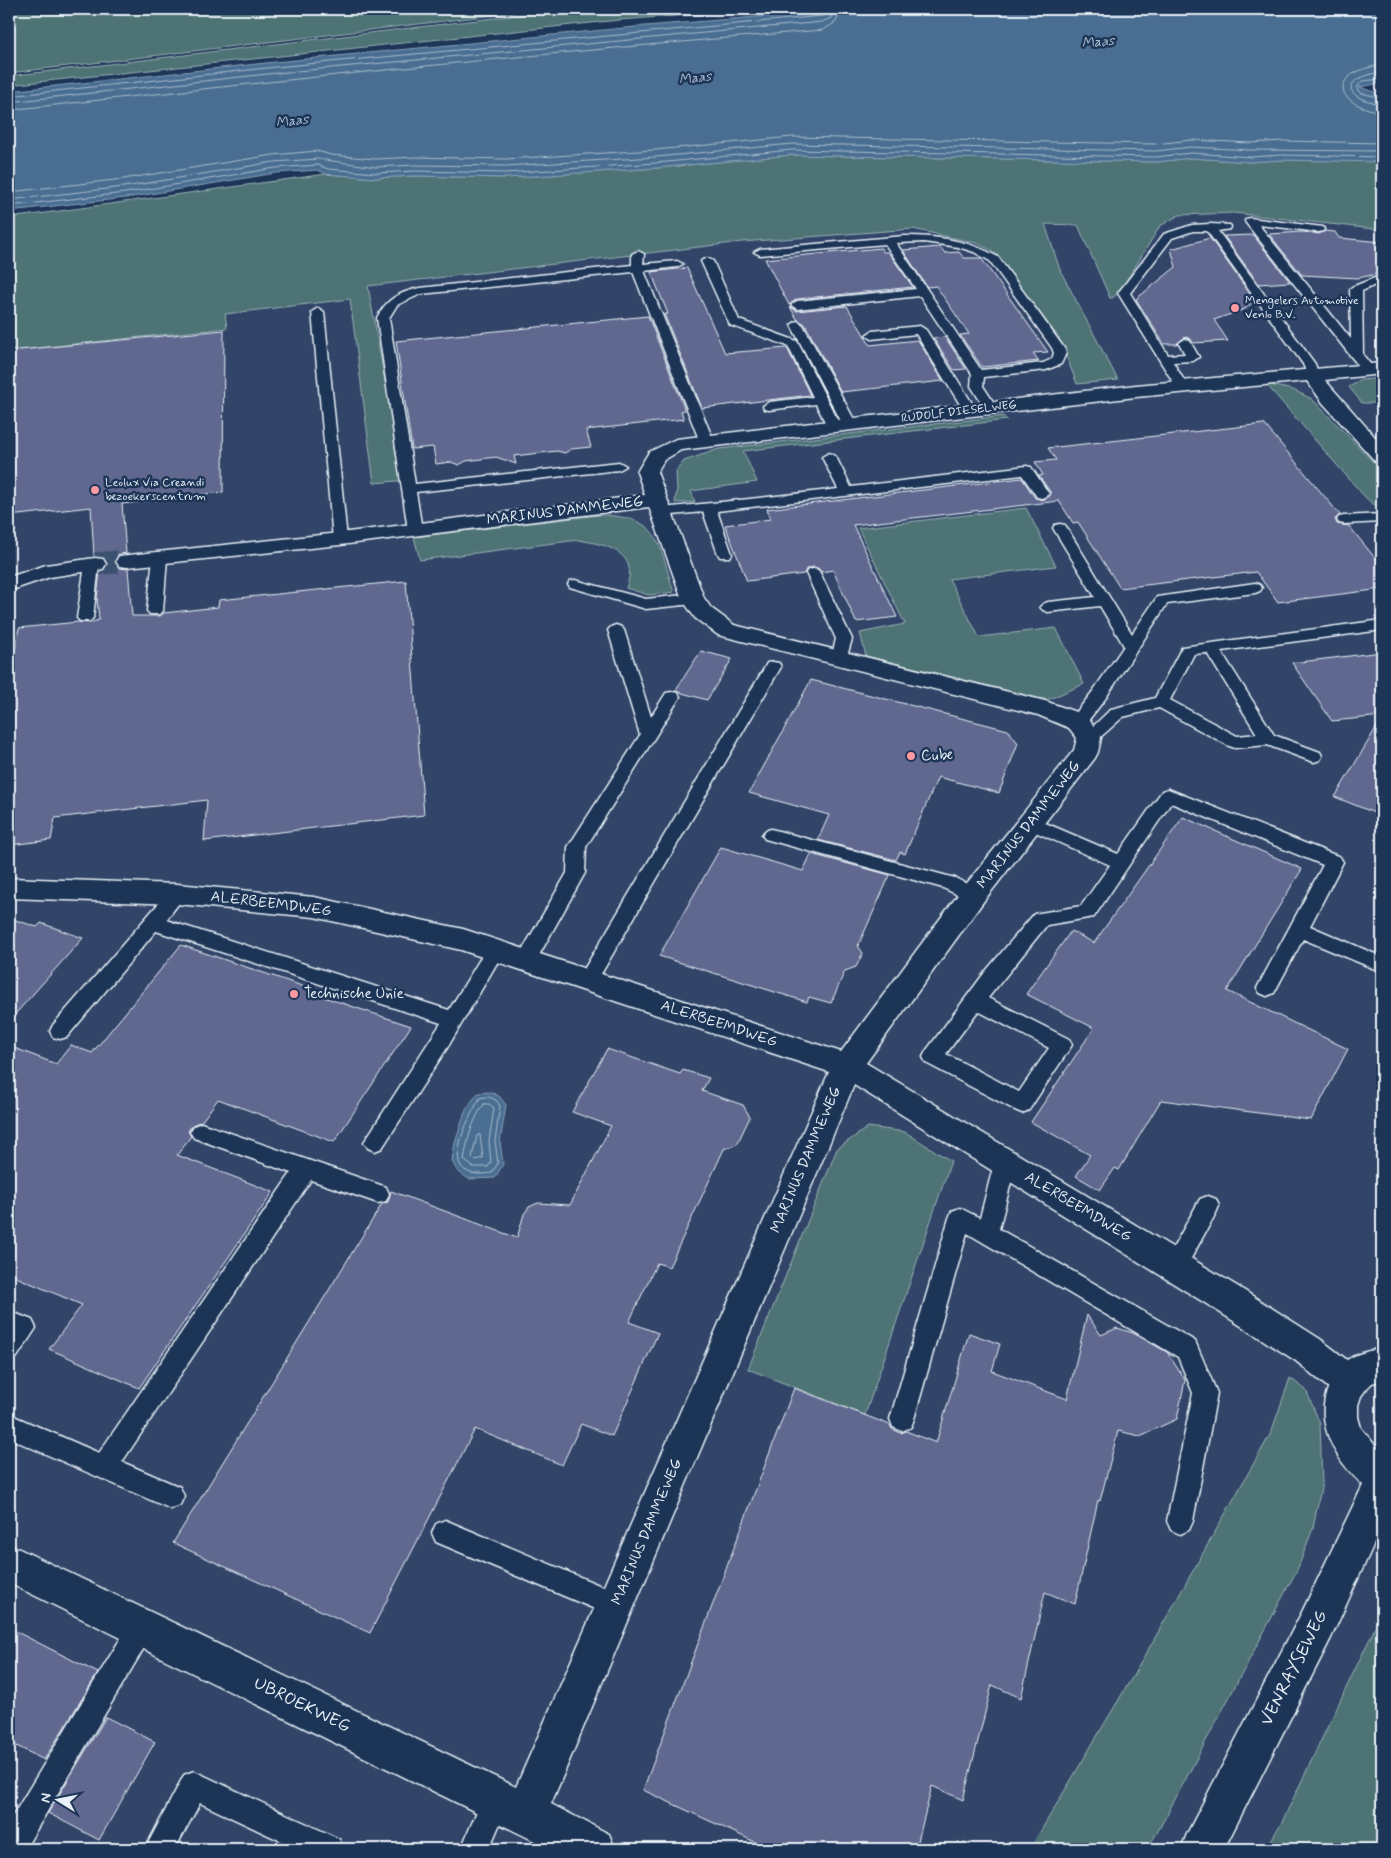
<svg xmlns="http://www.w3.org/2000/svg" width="1391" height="1858" viewBox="0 0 1391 1858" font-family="Mynerve,sans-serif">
	<rect width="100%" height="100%" fill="#1d3557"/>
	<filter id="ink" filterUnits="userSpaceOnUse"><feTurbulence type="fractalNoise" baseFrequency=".02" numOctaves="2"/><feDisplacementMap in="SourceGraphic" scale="10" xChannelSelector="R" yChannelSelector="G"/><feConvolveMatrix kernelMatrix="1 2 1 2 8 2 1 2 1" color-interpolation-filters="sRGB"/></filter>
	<g filter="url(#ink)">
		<path fill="#314468" d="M1234,213L1382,229V1849H9V338L368,286L742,242L919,227Z"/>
		<path fill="#4d7375" stroke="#9ab2b6" d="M9,9H545L9,73Z
			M569,9H772L619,20L9,85V76Z
			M791,155L1157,162L1191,158L1251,162L1281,160L1374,161L1382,162V230L1234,213L1179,215L1160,226L1119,293L1112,298H1110L1078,225L1045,224L1060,270L1118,380L1077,384L1059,338L993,251L976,243L913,229L742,242L368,286L389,404L407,480L374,483L350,299L225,314L227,328L9,351V218L326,174L376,178L415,176L505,178L657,168Z
			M1382,378V408L1378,403H1362L1349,387L1361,380Z
			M1266,384L1293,390L1312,399L1382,471V506L1373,504L1365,497Z
			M1003,416L1007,420L743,451L757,482L691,491L695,502L675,503L677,489L676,471L684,461L719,449Z
			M1026,508L1056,566L949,579L979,637L1056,628L1084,684L1047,700L866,656L860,633L905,624L858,528Z
			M599,515C662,517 657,540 674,592L649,595L626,588C641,552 605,544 578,540L420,560L414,537Z
			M868,1127L905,1132L951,1161L865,1415L748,1369L837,1149Z
			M1290,1378L1306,1390L1320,1424L1322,1483L1313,1528L1298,1568L1157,1833L1147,1849H1030L1143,1659L1271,1433Z
			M1382,1613V1849H1266L1283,1820Z"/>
		<path fill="#4a6e91" stroke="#89a2ba" d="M855,9H1382V83L1359,87L1382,94V162L1281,160L1251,162L1191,158L1157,162L791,155L657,168L505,178L415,176L376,178L326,174L318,170L276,173L126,198L9,211V91L275,62L645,26Z
			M490,1092L499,1096L506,1105L500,1142L503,1164L495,1178L469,1179L457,1171L452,1161L455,1143L466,1109L478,1093Z"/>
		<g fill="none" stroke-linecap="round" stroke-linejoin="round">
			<path stroke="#a9bdcf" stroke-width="1" d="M1382,65C1329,72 1331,104 1382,112
				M1382,72C1341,78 1341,98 1382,104
				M1382,79L1362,81L1357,87L1361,93L1382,98
				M9,96L276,67L822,16L826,14L827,9
				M9,102L277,73L822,22L831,18L833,9
				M9,110C280,80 551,52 823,30L836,22L841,9
				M9,192L123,179L273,155L317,151L331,155L376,159L415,157L505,159L655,150L792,137L1155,144L1191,140L1251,143L1282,141L1382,143
				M9,200L124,187L274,162L318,159L376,167L415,165L505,166L656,157L792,144L1156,151L1191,147L1251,150L1382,151
				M9,206L125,193L275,168L318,165L328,169L376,173L415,171L505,173L656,163L792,150L1156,157L1191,153L1251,157L1281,155L1382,157
				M489,1097L496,1100L500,1106L495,1141L498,1163L492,1173C484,1174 476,1175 468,1172C444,1162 471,1113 480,1098Z
				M484,1104H489L494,1108L489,1141L491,1162L488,1167H473L464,1160C467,1140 472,1121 484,1104Z
				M480,1135L483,1158L475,1160L472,1157L477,1136Z"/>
		</g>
		<path fill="#60688f" stroke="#e8f1f8" d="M1325,231L1335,232L1339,238L1382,242V273L1358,278L1302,275L1269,234L1303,232L1319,234Z
			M1253,235L1290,282L1259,284L1224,236Z
			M1210,238L1253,298L1250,305L1245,309L1214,320L1228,341L1193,343L1191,339L1185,337L1177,344H1164L1136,299L1176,267L1171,249Z
			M940,247L945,253L959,252L964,258H981L1048,352L1033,353L1039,361L982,367L960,335L969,334L936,286L927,287L903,250Z
			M881,248L883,252H888L913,287L797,299L789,305L765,259Z
			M687,268L725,353L787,348L810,395L702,408L664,314H668L651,272Z
			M847,306L870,345L918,340L943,381L841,392L805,324L797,319L790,307L797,311Z
			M648,316L685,410L681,411L684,419L586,430L591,447L571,449L565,453L557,451L514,456L516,464L496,457L466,461L459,465L451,462L436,464L433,447L412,449L396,341Z
			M224,330L223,492L122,504L126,553L117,555L114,562L119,568L128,569L132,616H160L164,613L218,607L219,600L406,581L424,815L204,841L207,800L55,818L51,840L9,845V679L19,628L78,622L90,623L99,620L97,598L100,571L105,570L108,565L105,558L94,556L91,507L9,516V351Z
			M945,337L966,369L954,370L933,338Z
			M1264,424L1340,515L1335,519L1337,524L1349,526L1375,558L1382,561V589L1278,602L1256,572L1120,588L1078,522L1073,523L1059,501L853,525L897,617L856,622L833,570L821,572L818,568L813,567L806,569L804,574L747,581L725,525L771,519L767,509L1022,478L1035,498L1043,500L1050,496L1051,493L1039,476L1043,475L1035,462L1056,460L1048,448Z
			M701,651L732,659L707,700L675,691Z
			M1382,652V716L1332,721L1292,663Z
			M811,680L1008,730L1018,743L999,793L938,777L905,854L900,852L896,860L818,840L829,815L749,793Z
			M1382,718V816L1335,797Z
			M1183,817L1302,869L1227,991L1348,1049L1311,1120L1161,1100L1119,1170L1115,1168L1100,1190L1076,1176L1090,1155L1031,1122L1094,1028L1026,994L1071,931L1094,943Z
			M721,847L803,871L811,854L890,875L858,946L863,953L856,967L845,971L831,1003L809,997L807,1002L659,956Z
			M9,918L37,927L41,923L83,938L9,1021Z
			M181,945L326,994L324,997L411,1026L334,1142L218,1099L202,1121L192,1125L188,1131L191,1136L177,1155L273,1192L139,1388L49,1349L82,1305L9,1274V1046L56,1064L71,1045L92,1053Z
			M607,1049L680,1074L683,1070L709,1078L702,1091L743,1105L750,1117L737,1144L724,1149L669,1267L657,1263L629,1322L658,1333L612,1436L581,1424L562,1465L475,1429L370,1633L173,1543L382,1204L388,1202L391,1191L517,1238L524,1214L529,1207L538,1203L570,1205L611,1126L572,1112Z
			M1087,1315L1101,1335L1117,1328L1133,1333L1167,1352L1185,1380L1177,1419L1140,1436L1118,1431L1100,1501L1098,1500L1075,1604L1045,1592L1021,1698L992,1685L963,1800L932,1786L916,1849H770L643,1790L794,1388L890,1425L892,1429L901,1433L906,1431L936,1443L969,1333L1000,1344L992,1371L1067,1399Z
			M9,1628L98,1673L44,1760L9,1742Z
			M106,1717L155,1742L99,1840L48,1813Z"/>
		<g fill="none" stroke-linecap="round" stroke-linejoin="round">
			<path stroke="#3b516f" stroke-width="23" stroke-dasharray="23 11" stroke-linecap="butt" d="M95,564L127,561"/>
			<defs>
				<path id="service" d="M1250,218L1323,227L1324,229L1323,231L1319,232L1259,225L1351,339L1350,289L1352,287L1382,275V282L1362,291L1363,355L1375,370L1373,373H1365L1353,359L1246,223L1245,221L1246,219Z
					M1210,224L1230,225L1231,227L1230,229L1218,231L1315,364L1319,376L1317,379H1309L1303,364L1207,231H1193L1172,238L1130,293L1168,355L1185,354L1179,343L1185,339L1189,340L1199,357L1193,361L1173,362L1188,387L1182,391L1178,390L1118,293L1164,234L1192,225Z
					M904,236C939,236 968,240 998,257L1064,348L1066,353L1061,364L1046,370L984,377L983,386L998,409L997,412H987L971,386L972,374L920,296L797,309L791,305L797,301L916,289L885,244L760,255L754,252L760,249ZM924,242L958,247L974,252L990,261L1052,348L1054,353L1052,359L1043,363L981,370L896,243Z
					M638,251L644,254L643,264L677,261L683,264L677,267L644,271L714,442L712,445H702L700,442L633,272L421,294L397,305L389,318L415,484L619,462L626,466L619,470L416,492L422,530L420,533H410L408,530L377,318C386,299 400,292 420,288L632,265V254Z
					M707,258L713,261L739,320L797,341L841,427L839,430H829L816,404L769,410L764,409L763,406L769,402L813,397L788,346L730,325L701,261Z
					M318,308L324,312L347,539L345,542H335L333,539L312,312Z
					M797,321L803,325L857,425L855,428L850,429L843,425L791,325Z
					M920,326L926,330L977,411L976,414H966L916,334L872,339L866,335L872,331Z
					M829,453L836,457L851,487L1026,466L1031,467L1049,494L1042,498L1037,497L1022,475L717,511L732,554L730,557H720L718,554L703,512L662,516L657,515L655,512L657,509L662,508C721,502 779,496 838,489L822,457Z
					M1382,514V522L1344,524L1339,523L1337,520L1339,517L1344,516Z
					M1060,524L1065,525L1067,528L1132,634L1157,597L1255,583L1260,585L1262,588L1260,591L1255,593L1167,604L1105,699L1084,726L1078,727L1072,726L1070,722L1072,718L1093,691L1124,646L1100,606L1048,612L1043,610L1040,607L1043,604L1048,602L1095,597L1053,528L1055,525Z
					M160,554L165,555L167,558L163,611L160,614H150L147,611L153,558L155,555Z
					M92,561L97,562L99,565L93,618L90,621H80L77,618L85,565L87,562Z
					M813,569L818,570L820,573L852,639L845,663H833L831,659L836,639L806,573L808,570Z
					M575,580L646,599L693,594L698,596L701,599L698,602L693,604L646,609L570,587L568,584L570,581Z
					M1382,620V630L1221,651L1274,735L1320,752L1322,756L1320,760L1314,762L1308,760L1267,745L1235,748L1229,746L1159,708L1123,717L1095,742L1089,744L1083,742L1081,738L1111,709L1155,698L1182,647ZM1207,653L1257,734L1237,736L1170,700L1194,654Z
					M616,625L621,627L624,630L651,717L666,693L672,692L678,693L680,697L586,847L585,873L533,966L526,968L519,966L516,961L567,873L568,847L640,735L608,630L611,627Z
					M773,662L779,663L781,667L594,986L587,989L580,986L577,981L580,976L765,667L767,663Z
					M1168,789L1340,857L1343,862L1310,926L1382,957V972L1303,939L1274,993L1267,996L1260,993L1257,988L1323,865L1171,803L1094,917L1047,925L988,998L1069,1039L1072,1045L1029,1110L1022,1113L1015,1110L926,1063L923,1057L926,1051L985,972L1034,914L1081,906L1110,865L1024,827L1021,823L1024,819L1030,817L1036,819L1118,854L1162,791ZM978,1011L1049,1048L1019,1092L946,1054Z
					M771,829L955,878L979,890L982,895L979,900L973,902L943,888L765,839L762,835L765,831Z
					M177,887L183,889L186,894L166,920L449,1010L488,946L495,944L502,946L504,951L449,1045L382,1148L375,1151L368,1148L364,1142L368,1136L441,1023L156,931L67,1037L60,1039L53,1037L50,1031L53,1025L171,889Z
					M201,1123L386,1187L389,1194L386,1201L378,1203L311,1180L122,1462L180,1487L184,1496L180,1505L171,1509L9,1438V1414L99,1453L291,1173L194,1138L190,1132L194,1126Z
					M1005,1154L1013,1157L1016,1163L999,1229L1195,1341L1217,1393L1193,1521L1189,1530L1180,1534L1171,1530L1167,1521L1193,1393L1178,1357L967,1233L914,1419L911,1427L902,1431L893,1427L890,1419L949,1218L952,1211L960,1208L980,1218L994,1163L997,1157Z
					M1208,1196L1216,1199L1219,1206L1216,1213L1183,1273L1175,1276L1167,1273L1164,1266L1167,1259L1200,1199Z
					M9,1311L32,1320L36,1328L17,1357L9,1360Z
					M445,1520L625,1596L629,1605L625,1614L616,1618L436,1542L432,1533L436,1524Z
					M142,1614L151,1618L155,1627L151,1636L25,1849H9V1822L133,1618Z
					M194,1771L339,1839L343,1849H298L200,1803L175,1849H145L184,1775Z
					M496,1786L506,1790L510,1800L489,1849H461L486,1790Z"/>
				<path id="minor" d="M1382,363V374L1325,380L1382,445V463L1375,461L1323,403L1307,381L1136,397L681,450L664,460L657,472L704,598L711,608L734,625L1045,701L1087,716L1101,738L1098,752L1095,758L983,902L866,1063L1237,1286L1320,1339L1360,1370L1365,1382L1360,1394L1348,1399L1336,1394L1296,1361L1213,1308L854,1085L551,1804L609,1834L615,1849H551L9,1583V1544L516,1787L829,1072L461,950L314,917L177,904L9,898V878L177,884L314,897L463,929L841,1052L963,888L1074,750L1077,738L1069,728L1038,715L718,635L695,618L682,599L649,507L340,545L127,567L119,566L116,561L119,556L340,533L645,495L637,472L649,452L676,439L1136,385Z
					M95,558L103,559L106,564L103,569L50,577L9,591V577L46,565Z"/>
				<path id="tertiary" d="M1382,1348V1380L1372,1383L1367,1388L1361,1396L1358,1405V1417L1361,1428L1382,1454V1526L1331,1638L1224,1849H1181L1187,1834L1303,1610L1363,1485C1336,1461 1313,1422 1329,1386C1333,1377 1338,1367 1346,1361C1356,1353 1370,1351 1382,1348Z"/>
			</defs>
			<use href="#service" stroke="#e8f1f8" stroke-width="3"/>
			<use href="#minor" stroke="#e8f1f8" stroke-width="3"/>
			<use href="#tertiary" stroke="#e8f1f8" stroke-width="3"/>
			<use href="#service" fill="#1d3557" fill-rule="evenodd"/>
			<use href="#minor" fill="#1d3557" fill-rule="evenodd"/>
			<use href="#tertiary" fill="#1d3557" fill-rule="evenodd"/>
		</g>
	</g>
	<g fill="#ff9aa2" stroke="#1d3557" stroke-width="2">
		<circle cx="1235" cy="308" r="5"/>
		<circle cx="95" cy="490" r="5"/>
		<circle cx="911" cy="756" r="5"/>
		<circle cx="294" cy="994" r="5"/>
	</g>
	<g text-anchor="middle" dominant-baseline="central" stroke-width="5" stroke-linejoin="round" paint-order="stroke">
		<g font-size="12" fill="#e8f1f8" stroke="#1d3557" text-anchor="start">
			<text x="1245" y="301">Mengelers Automotive<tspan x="1245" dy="14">Venlo B.V.</tspan></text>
			<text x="105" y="483">Leolux Via Creandi<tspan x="105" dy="14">bezoekerscentrum</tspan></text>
		</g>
		<g font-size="12" fill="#e8f1f8" stroke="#1d3557">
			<text transform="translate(959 412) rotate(-7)">RUDOLF DIESELWEG</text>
		</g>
		<g font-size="14" font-style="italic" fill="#b1c3d4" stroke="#1d3557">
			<text transform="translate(1098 42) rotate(-4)">Maas</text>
			<text transform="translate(695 78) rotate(-6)">Maas</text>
			<text transform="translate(292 121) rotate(-6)">Maas</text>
		</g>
		<g font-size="15" fill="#e8f1f8" stroke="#1d3557">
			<text transform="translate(565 511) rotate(-7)">MARINUS DAMMEWEG</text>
			<text transform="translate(1029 825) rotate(-52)">MARINUS DAMMEWEG</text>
			<text transform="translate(271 904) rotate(7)">ALERBEEMDWEG</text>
			<text transform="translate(719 1024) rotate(18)">ALERBEEMDWEG</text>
			<text transform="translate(806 1160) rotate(-67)">MARINUS DAMMEWEG</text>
			<text transform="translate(1078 1207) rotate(31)">ALERBEEMDWEG</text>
			<text transform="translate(647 1532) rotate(-67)">MARINUS DAMMEWEG</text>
		</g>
		<g font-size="15" fill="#e8f1f8" stroke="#1d3557" text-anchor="start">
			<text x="921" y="756">Cube</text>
			<text x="304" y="994">Technische Unie</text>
		</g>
		<g font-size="18" fill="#e8f1f8" stroke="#1d3557">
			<text transform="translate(1294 1668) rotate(-63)">VENRAYSEWEG</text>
			<text transform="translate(302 1705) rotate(26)">UBROEKWEG</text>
		</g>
	</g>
	<rect width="1391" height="1858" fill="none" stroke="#1d3557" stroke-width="30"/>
	<rect x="15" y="15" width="1361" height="1828" fill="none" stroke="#e8f1f8" stroke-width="2" filter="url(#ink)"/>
	<g transform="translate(58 1800) rotate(280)" stroke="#1d3557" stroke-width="4" paint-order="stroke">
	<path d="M0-4L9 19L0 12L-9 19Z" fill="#e8f1f8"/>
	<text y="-8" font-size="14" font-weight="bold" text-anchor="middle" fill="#e8f1f8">N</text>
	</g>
</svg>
